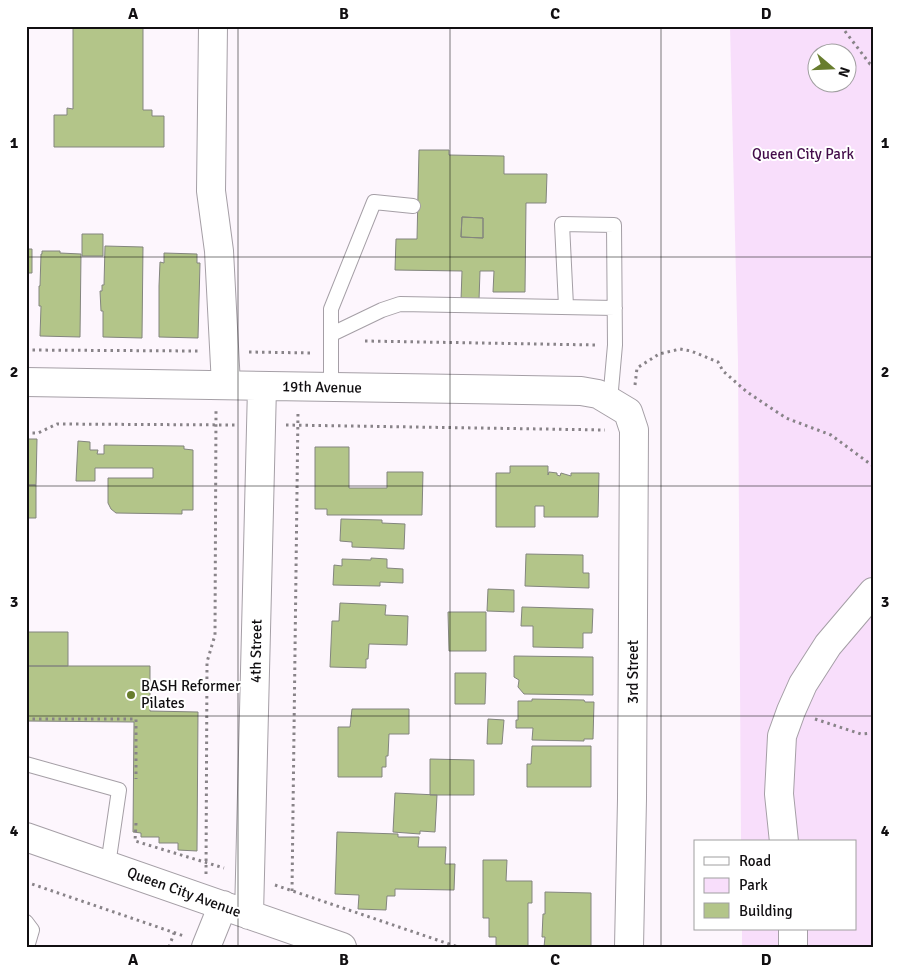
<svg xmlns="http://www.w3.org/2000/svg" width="899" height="973" viewBox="0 0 899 973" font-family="Signika,sans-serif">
	<rect width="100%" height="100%" fill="#fdf6fd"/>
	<path fill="#f8defb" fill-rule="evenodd" d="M730,26H873V947H742V929H855V842H741L738,361ZM816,52H846V82H816Z"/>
	<path fill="#b3c589" stroke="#83857e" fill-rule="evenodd" d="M73,26H143V110H152V116H164V147H54V115H67V108L73,109Z
		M419,150H449V155L504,156V174H547L546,203H526L525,292H493L494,271H480L479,300H461L462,271L395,270L396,239H417ZM462,217L483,218V238L461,237Z
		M462,217L483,218V238L461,237Z
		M82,234H103V256H82Z
		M105,246L143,247L142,338L103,337V311H101L100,291H102V285H104Z
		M26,249H32V273H26Z
		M42,251H60V253L81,254L80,337L40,336L41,306H39V286H40L41,254H42Z
		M164,253L197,254V263H200L198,338L159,337V286L160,262L164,263Z
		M26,439H37L36,485H26Z
		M78,441L90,442V450H98L97,454H104V445L184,446V449L193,450V510H182V514L116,513L111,509L108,503V478H153V468H95V481H76Z
		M315,447H349V488H387V472H423L422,515H327V509H315Z
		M510,466H548V475L549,472L557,473V475L560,476L561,473L571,476V473H599L598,517H544V506H535V527H496V473H510Z
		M26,485H36V518H26Z
		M341,519L382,520V523L405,524L404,549L352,547V542L340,541Z
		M526,554L583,555V573H589V588L525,586Z
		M371,558L387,559V568L403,569V583L380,582V586L333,585L334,565L342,566V559L371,560Z
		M488,589L514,590V612L487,611Z
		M340,603L386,605L385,615L408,616L407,645L369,644L368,659H366V668L330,667L332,621H339Z
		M522,607L593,609L592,633H583V648L533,647V626H521Z
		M448,612H486V651H449Z
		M26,632H68V666H26Z
		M514,656L593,657V695L524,694L518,687L519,680L514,677Z
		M26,666H150V711L198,712L197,851L178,850V843H159V837H141V833L133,832L134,722L26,721Z
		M455,673H486L485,704H455Z
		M532,699L584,700L585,702H594L593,739H584V741L532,740L533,728H516V720H518V701H532Z
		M352,709H409V734H389L388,756H386V767H382V777H338V727H350Z
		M488,719L504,720L502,744H487Z
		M532,746H591V787H527V764H531Z
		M430,759L474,760V795H430Z
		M395,793L437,795L435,832L420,831V834L393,832Z
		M337,832L398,834V837H419L418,847H446L445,864H455L454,890L395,889V896H387L386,910L358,909L359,895L335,894Z
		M483,860H507L506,881H532V903H528V947H496V937H489V918H483Z
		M545,892L591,893V947H544L545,937H542L543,914H545Z"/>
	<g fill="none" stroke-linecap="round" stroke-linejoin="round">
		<defs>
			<path id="lane" d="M566,306L562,224L614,225L615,345L610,401
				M332,334L382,310L400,304L615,308
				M331,388V309L374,202L413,206
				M26,764L119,790L108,865
				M26,922L32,930L27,947"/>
			<path id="street" d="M213,26L211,191L219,251L226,385
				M26,382L581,391L598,394L628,412L634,430L632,799L629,947
				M26,837L342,947
				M784,842L779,794L782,736L791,711L803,684L828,645L873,592
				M249,915L262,387
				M206,947L223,905
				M793,947V929"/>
		</defs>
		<use href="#lane" stroke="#a59fa6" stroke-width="16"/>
		<use href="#street" stroke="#a59fa6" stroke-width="30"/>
		<path stroke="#888388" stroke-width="3" stroke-dasharray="2.5 4" stroke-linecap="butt" d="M841,26L870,64L873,65
			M365,341L596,345
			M26,350L198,351
			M249,352L313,353
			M635,385L637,368L659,354L680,349L691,351L718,362L723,371L747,392L786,418L831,435L873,466
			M286,425L605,430
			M26,433H38L57,424L235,425
			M26,719H136V779
			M815,719L861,734L873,733
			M136,823L135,841L224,868
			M206,874L207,662L215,635L216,411
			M26,882L184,936
			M275,885L458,947
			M292,891L298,411
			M169,947L174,933"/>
		<use href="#lane" stroke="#fff" stroke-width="14"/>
		<use href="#street" stroke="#fff" stroke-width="28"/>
	</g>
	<path fill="none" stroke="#110f11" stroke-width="1" stroke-opacity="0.55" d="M238,26V947M450,26V947M661,26V947M26,257H873M26,486H873M26,716H873"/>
	<circle fill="#687d2e" stroke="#fff" stroke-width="2" cx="131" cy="695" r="5"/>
	<g text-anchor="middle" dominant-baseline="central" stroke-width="4" stroke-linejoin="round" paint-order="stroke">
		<g font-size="15" fill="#430d4a" stroke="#fff">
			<text x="803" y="154">Queen City Park</text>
		</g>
		<g font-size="15" fill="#110f11" stroke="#fff">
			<text transform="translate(322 387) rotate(1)">19th Avenue</text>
			<text transform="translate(256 651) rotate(-89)">4th Street</text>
			<text transform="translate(633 672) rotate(-90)">3rd Street</text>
			<text transform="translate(184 892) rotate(20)">Queen City Avenue</text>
		</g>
		<g font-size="15" fill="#110f11" stroke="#fff" text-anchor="start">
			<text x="141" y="686">BASH Reformer<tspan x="141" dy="17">Pilates</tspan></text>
		</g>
	</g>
	<rect width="899" height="973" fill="none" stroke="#ffffff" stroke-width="55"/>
	<rect x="694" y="840" width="162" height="90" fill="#ffffff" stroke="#a09fa0"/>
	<rect x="704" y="857" width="25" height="8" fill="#ffffff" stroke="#a09fa0"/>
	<text x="739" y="866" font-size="15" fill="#110f11">Road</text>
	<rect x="704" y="878" width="25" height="15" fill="#f8defb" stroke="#a09fa0"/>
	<text x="739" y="890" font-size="15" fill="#110f11">Park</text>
	<rect x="704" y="903" width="25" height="15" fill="#b3c589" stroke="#a09fa0"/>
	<text x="739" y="916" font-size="15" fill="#110f11">Building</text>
	<g transform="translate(832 68) rotate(109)"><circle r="24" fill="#ffffff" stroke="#a09fa0"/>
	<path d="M0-4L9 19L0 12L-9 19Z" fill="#687d2e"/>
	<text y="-8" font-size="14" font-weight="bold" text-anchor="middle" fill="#110f11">N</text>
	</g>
	<rect x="28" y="28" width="844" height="918" fill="none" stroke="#110f11" stroke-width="2"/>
	<g font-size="16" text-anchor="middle" font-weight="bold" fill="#110f11">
		<text x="133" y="19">A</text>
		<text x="344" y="19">B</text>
		<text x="555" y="19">C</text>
		<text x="766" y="19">D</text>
		<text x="14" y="148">1</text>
		<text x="885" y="148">1</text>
		<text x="14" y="377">2</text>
		<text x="885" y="377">2</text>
		<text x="14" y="607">3</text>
		<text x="885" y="607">3</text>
		<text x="14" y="836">4</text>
		<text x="885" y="836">4</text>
		<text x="133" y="965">A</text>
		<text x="344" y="965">B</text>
		<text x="555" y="965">C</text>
		<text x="766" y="965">D</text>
	</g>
</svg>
